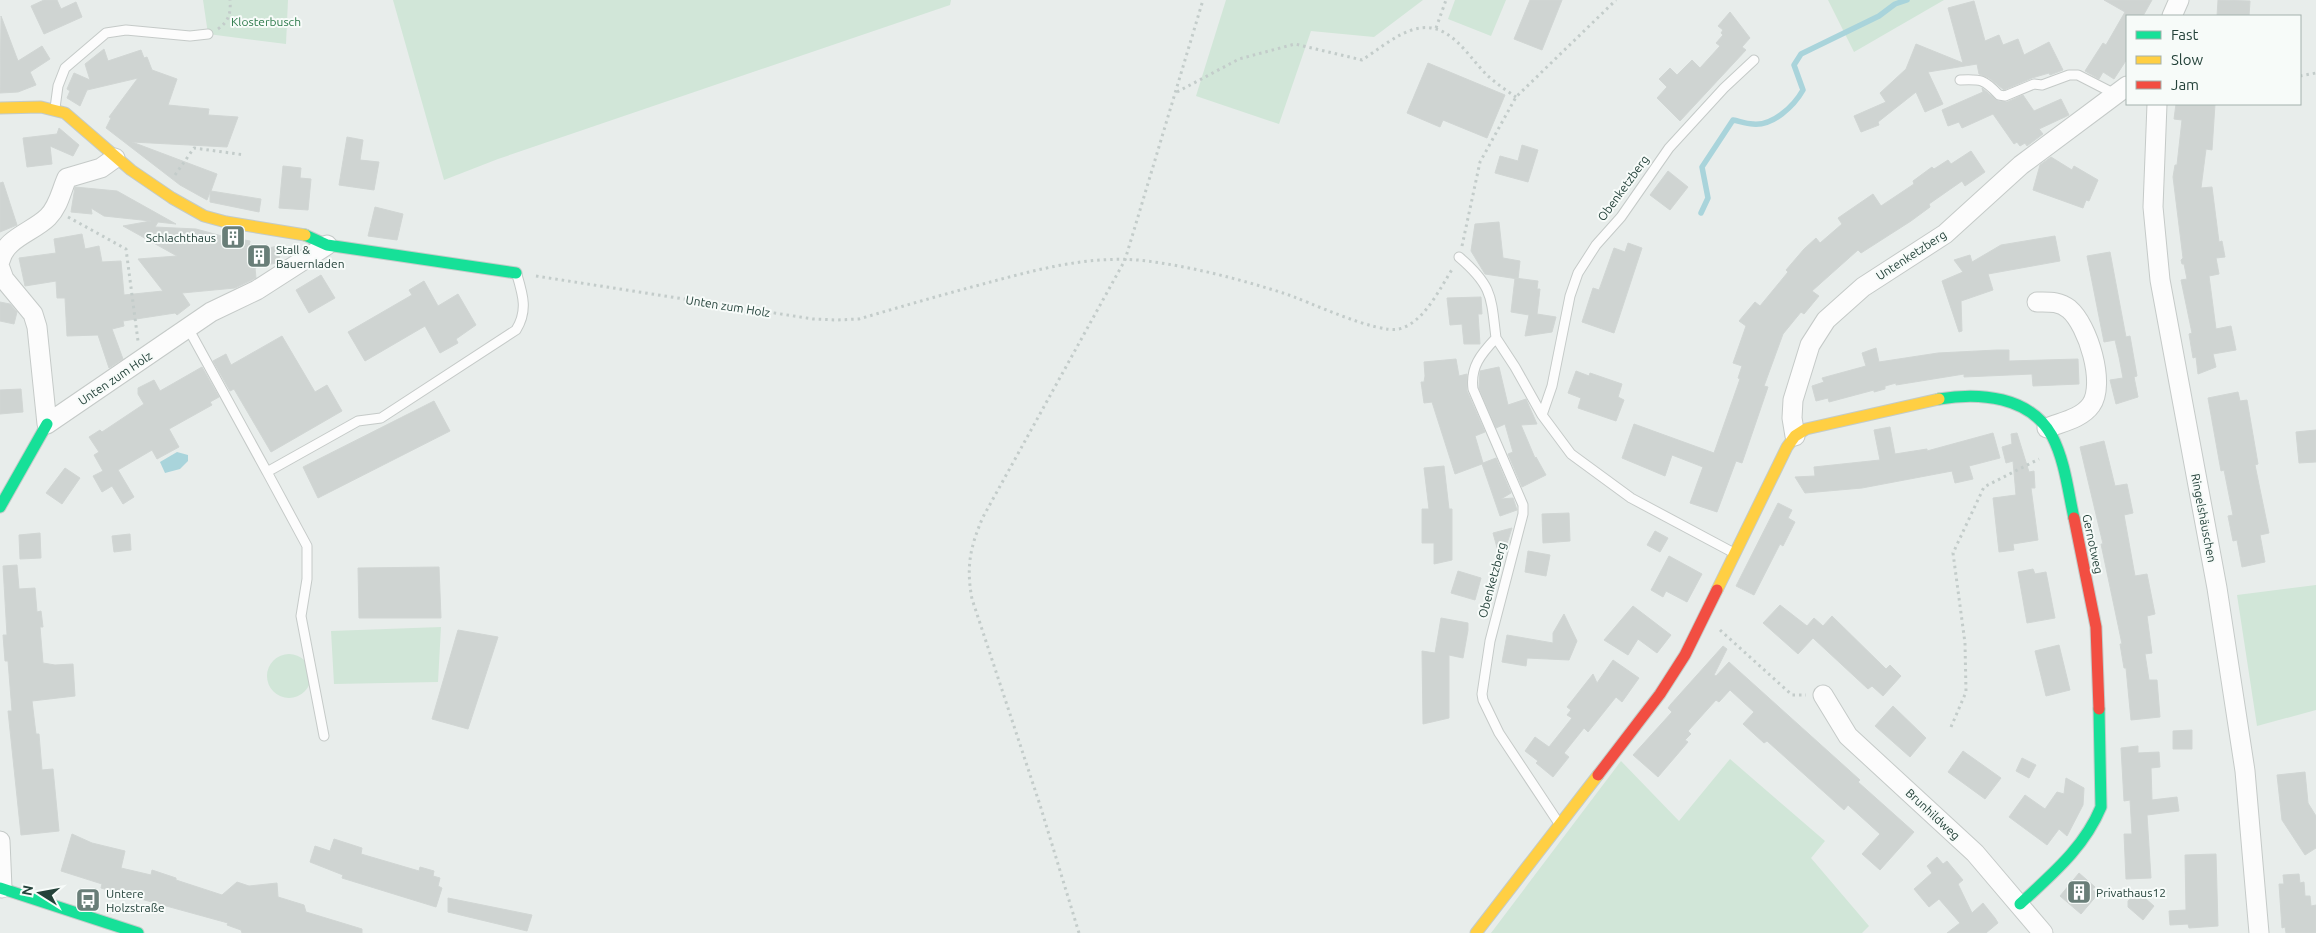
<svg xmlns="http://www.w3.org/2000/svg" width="2316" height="933" viewBox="0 0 2316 933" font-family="Ubuntu,sans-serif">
	<rect width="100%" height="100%" fill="#e8edeb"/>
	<path fill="#d1e6d8" d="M203,0H288L286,44L208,34Z
		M393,0H951L950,5L498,159L444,180Z
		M1226,0H1423L1374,37L1311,31L1279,124L1196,96Z
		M1455,0H1506L1491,36L1448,19Z
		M1828,0H1944L1854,52Z
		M2316,585V710L2257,726L2237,595Z
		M441,627L438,682L334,684L331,631Z
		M267 676a22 22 0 1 1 44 0a22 22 0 1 1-44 0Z
		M1730,759L1825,841L1811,858L1869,926L1862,933H1491L1621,761L1679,821Z"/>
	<path fill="#a9d4db" d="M177,452L188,455V461L180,469L165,473L160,462Z"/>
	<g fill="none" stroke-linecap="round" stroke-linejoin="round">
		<path stroke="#a9d4db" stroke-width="5.5" d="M1701,213L1708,198L1702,167L1733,120C1739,121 1746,124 1753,124C1773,126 1794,106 1803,90L1794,65L1801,54L1879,16L1895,4L1907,0"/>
	</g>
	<path fill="#cfd4d2" stroke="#d1d6d4" d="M44,0H57L61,9L76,2L82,17L44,34L31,6Z
		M1530,0H1562L1542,50L1514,39Z
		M2104,0H2152L2143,16H2127V59L2114,79L2103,72L2099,79L2085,71L2103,43L2106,45L2125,12Z
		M2218,0L2250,1L2249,16H2217Z
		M1974,1L1985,41L1999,35L2003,45L2018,39L2024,55L2049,42L2063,70L2050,75L2049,73L2032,78L2004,90L1989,78L1979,74L1977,64L1928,72L1943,104L1925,112L1916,92L1878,122L1879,125L1861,132L1854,116L1886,102L1880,93L1906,69L1916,44L1963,63L1948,8Z
		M1730,12L1750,38L1742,47L1746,50L1680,121L1657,98L1667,87L1659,79L1670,68L1677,75L1692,60L1700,68L1720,46L1716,43L1723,35L1721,33L1723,30L1718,26Z
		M1,16L18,61L42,46L50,59L30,72L36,85L18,92L0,93Z
		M104,49L108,61L141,50L144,58L147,57L152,70L177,79L168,105L209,109L208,115L238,117L227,147L132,142L217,174L211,191L261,199L259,212L210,202V192L207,200L180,185L106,128L111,118L109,117L138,78L87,90L80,106L67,98L70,91L67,89L74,73L90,80L85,64Z
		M1428,63L1505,95L1487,138L1443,120L1440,127L1407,113Z
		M1982,88L1998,101L2007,102L2023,95L2034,111L2061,99L2069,115L2039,129L2043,134L2027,146L2025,143L2020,146L2017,142L2014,144L1993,114L1962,128L1959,122L1948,126L1942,110L1983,92Z
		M2176,104H2215L2212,150L2206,149L2201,188L2212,187L2219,242L2222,241L2225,257L2216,258L2219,274L2209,276L2216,329L2231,326L2236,350L2213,354L2216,367L2198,374L2196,357L2193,358L2189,334L2192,333L2181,280L2187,279L2184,264H2182L2181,260L2183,258L2173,177L2175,165H2177L2182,120L2174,119Z
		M59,128L79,145L73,156L50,146L52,164L27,167L23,138L57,134Z
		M347,137L363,140L360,160L379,162L374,190L339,185Z
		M1522,145L1538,150L1528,182L1495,173L1500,156L1518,161Z
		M1971,151L1985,172L1965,186L1962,181L1929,204L1930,207L1911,221L1861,253L1858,250L1812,291L1819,296L1804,314L1801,312L1783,334L1764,386L1768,387L1742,463L1736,461L1717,512L1690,503L1703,467L1672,455L1665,476L1622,458L1634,424L1714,453L1740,379L1738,378L1742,366L1733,363L1746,326L1739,321L1755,302L1760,306L1788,272L1786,270L1804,249L1816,238L1820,243L1842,224L1838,218L1873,194L1881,206L1914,184L1913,181L1932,167L1934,169L1948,160L1951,164Z
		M2051,157L2072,170L2074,166L2098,180L2089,201L2086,200L2083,208L2033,190L2040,165Z
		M283,166L301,168L300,178L311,179L308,210L279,208Z
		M1668,171L1688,187L1670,210L1650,195Z
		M3,182L17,225L0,232V183Z
		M75,187L117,191L176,224L158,222L155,227L196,229L222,236L250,241L248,252L278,246L280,262L255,268L256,278L235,288L182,293L190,305L177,315L175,313L123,321L124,326L112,329L123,359L109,368L98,335L67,336L65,298H57L56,281L25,286L19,258L56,253L54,239L82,234L85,249L99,246L102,262L121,261L124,295L163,291L138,259L177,256L123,226L151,221L104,216L91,208L92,214L71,212Z
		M375,207L403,214L397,240L368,236Z
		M1499,222L1503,258L1520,261L1518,279L1485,274L1471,251L1475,224Z
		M2055,236L2060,261L1988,274L1993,290L1961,301L1962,331L1959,332L1942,281L1963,272L1954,260L1970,255L1972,262L2001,245Z
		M1628,243L1642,248L1614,333L1582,322L1593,288L1599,290L1614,248L1625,252Z
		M2110,252L2126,337L2130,336L2137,376L2134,377L2138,397L2116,404L2110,380L2123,378L2119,357L2115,340L2104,342L2087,256Z
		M321,275L335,298L309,313L296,290Z
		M1515,278L1538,281L1537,289H1540L1537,314L1556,317L1552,332L1525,336L1529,315L1511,312Z
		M424,281L438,306L458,294L476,325L456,339L458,343L440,353L425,326L365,361L348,332L412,295L409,290Z
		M1481,297L1482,314H1478L1480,344H1464L1462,324L1450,325L1447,298Z
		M0,302L10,304L17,312L14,324L0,321Z
		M282,336L315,392L327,385L342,411L271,452L234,389L230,391L213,361L226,354L231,365Z
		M1876,348L1879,362L1938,353L1997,350H2009V361L2078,359L2079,384L2033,386L2032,374L1964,377V374L1896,385V383L1885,386V389L1874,392V390L1829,402L1828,398L1816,401L1812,386L1824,382L1822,378L1866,366L1862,353Z
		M1456,359L1459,376L1467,374V391L1485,432L1475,436L1483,463L1496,458L1511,493L1501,499L1513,498L1517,510L1500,516L1482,464L1455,474L1432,402L1424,403L1421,382H1424L1425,376L1424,362Z
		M202,367L219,397L210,402L212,405L169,429L179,447L157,459L152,450L118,470L134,497L123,504L112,486L102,492L93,476L103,471L94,455L99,452L89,437L100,430L102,432L144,404L138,394V388L154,380L160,391Z
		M1499,367L1508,405L1526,399L1537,424L1521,425L1535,458L1536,457L1546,475L1522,487L1508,454L1513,452L1505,424L1496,428L1479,388L1480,371Z
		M1576,371L1589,376L1590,373L1622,384L1618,397L1624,400L1616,421L1578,408L1581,398L1568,393Z
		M21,389L23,412L0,414V390Z
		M2238,392L2240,401L2247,400L2258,464L2255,465L2269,533L2260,535L2265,562L2242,567L2237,540L2233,541L2228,516L2233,515L2224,470L2221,471L2208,398Z
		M434,401L450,431L318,498L303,467Z
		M1890,427L1895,454L1927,449V451L1993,433L2000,458L1969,466L1973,479L1955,483L1952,471L1862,488L1805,493L1795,477L1815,476L1814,467L1880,460L1874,430Z
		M2316,430V462L2299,463L2296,432Z
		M2017,433L2029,472L2034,471L2035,488H2031L2038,540L2013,544L2014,550L1999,552L1993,498L2016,495L2013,461L2006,463L2002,447L2012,444L2011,434Z
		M2104,441L2115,486L2127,484L2133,513L2124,515L2135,576L2147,574L2155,614L2147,616L2152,653L2145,654L2149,680H2157L2160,717L2131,720L2126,668H2124L2120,644H2122L2101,544H2103L2080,447Z
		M1444,466L1449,509H1452V560L1434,564V543H1422V509H1429L1424,468Z
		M65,468L80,478L62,504L46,493Z
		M1778,503L1792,510L1788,518L1795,522L1783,546L1780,544L1754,595L1736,586Z
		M1569,513L1570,541L1543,543L1542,514Z
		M1512,528L1501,562L1493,533Z
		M1655,531L1668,538L1660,552L1647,545Z
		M40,533L41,558L20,559L19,535Z
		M130,534L131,550L114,552L112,536Z
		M1528,551L1550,555L1546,576L1525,572Z
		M1669,556L1702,574L1687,602L1666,591L1663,597L1651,590Z
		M17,565L19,589L35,588L37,612L41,611L43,627H40L43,663L55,665L73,664L75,696L32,701L36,734H39L42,770L53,769L59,831L21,835L8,711H12L8,661H5L3,635H7L3,566Z
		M439,567L441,618H359L358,568Z
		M2033,569L2035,574L2046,572L2055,618L2027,623L2018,572Z
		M1458,571L1481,578L1475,600L1451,593Z
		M1780,605L1807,626L1814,618L1823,626L1832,616L1886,669L1890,665L1901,676L1883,696L1872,686L1868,689L1813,638L1798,654L1763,623Z
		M1633,606L1671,635L1657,653L1638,639L1628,655L1604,640Z
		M1564,614L1577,641L1569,660L1527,658L1526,666L1502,662L1507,635L1553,643V633Z
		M1441,618L1468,623V630L1463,658L1449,655V718L1423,724L1422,651L1435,653Z
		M458,630L498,637L468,729L432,719Z
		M2059,645L2070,690L2046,696L2035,651Z
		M1723,646L1727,649L1714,675L1716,676L1729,662L1860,780L1858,782L1914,832L1880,870L1862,854L1880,834L1848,805L1844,810L1767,741L1764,743L1743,724L1754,712L1730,690L1719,702L1716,700L1688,731L1691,734L1685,740L1688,742L1658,777L1633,755L1672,712L1668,708L1671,704Z
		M1613,660L1639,678L1622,702L1616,697L1588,732L1584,728L1564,753L1569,757L1553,777L1536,763L1538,761L1525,751L1535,737L1549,747L1572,718L1567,715L1571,710L1567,707L1593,674L1597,683Z
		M1893,706L1926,738L1910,757L1875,726Z
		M2192,730V749H2173V731Z
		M2138,746V753L2159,752L2160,767L2151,768L2152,800L2177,797L2179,811L2147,815L2151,878L2126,879L2124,834H2132L2130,800L2124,801L2121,748Z
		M1963,751L2001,778L1985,799L1948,772Z
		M2022,758L2036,765L2029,778L2016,771Z
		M2305,772L2308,803L2316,816V848L2305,855L2282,820L2277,775Z
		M2066,778L2084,788L2083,805L2067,836L2059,829L2047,845L2009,817L2025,795L2045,809L2057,792L2064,794Z
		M72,834L92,843L125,851L121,868L151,875L152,870L176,878V880L222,895L237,882L249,886L277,883L278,897L304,905L306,912L362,929V933H242L241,930L227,925L228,923L101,888L102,884L61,871Z
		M334,839L362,848L361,854L419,871L420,867L434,871L433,876L440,878L438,886L442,888L436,907L342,878L343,875L310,862L315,846L330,851Z
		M2216,854L2218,926L2189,928L2188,924L2170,925L2169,911L2186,910L2185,855Z
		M1937,857L1943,864L1947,861L1963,880L1958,884L1972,913L1983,903L1995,918L1998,923L1986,933H1947L1960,923L1939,899L1929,907L1914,889L1932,873L1927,866Z
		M2079,873L2095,887L2092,889L2098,894L2081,914L2060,896Z
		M2299,874L2300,883L2304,882L2305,896H2310L2311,906L2316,905V933H2286L2285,927L2282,928L2279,884H2284L2283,875Z
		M2137,891L2154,906L2143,920L2128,907V901Z
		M448,898L532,915L527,931L448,912Z"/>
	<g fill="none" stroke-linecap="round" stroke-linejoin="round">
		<defs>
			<path id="lane" d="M1960,80C1981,79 1984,79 1999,95L2005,96L2034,84L2042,85L2069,75H2078L2115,94
				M55,108L58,86L65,68L106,33L126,30L190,36L208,34
				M1459,257C1493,286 1491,297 1496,338
				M188,328L267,472L358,421L381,418L516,330C528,311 523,295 517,275
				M1542,415L1552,386L1570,296L1578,273L1596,245L1621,217L1669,148L1724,88L1754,60
				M267,472L307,546V579L301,616L324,736
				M1558,822L1499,733L1483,700L1482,694L1490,641L1523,514V505L1473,389C1470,367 1481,354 1496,338L1515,367L1542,415L1571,454L1631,498L1734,553"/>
			<path id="street" d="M2172,16L2179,0
				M2157,104L2153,207L2160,280L2217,588L2245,771L2259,933
				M0,261C5,238 33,232 48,217C59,206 61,191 67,178L101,168L115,158
				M0,268L4,279L33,314L37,327L47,424L211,312L257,290L327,245
				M2037,302C2049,302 2059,301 2069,309C2088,325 2106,384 2091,405C2081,419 2061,422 2047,428
				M1795,436L1792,418L1793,400L1810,345L1826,320L1863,287L1945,234L2021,165L2127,86
				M1823,695L1848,736L1975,853L2043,933
				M0,841L2,888"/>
			<path id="fast" d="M305,235L327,245L516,273
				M1939,399C1979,392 2030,396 2052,436C2065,461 2068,491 2074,518
				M0,507L47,424
				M0,888L138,933
				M2020,904C2052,874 2084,848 2101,807L2099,709"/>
			<path id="slow" d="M0,108L41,107L65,113L131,170L172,198L204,216L226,222L305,235
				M1717,590L1787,447L1795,436L1806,429L1939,399
				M1476,933L1598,775"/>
			<path id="jam" d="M2074,518L2096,627L2099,709
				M1598,775L1660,694L1685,655L1717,590"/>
		</defs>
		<use href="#lane" stroke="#c5cac8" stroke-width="11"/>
		<use href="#street" stroke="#c5cac8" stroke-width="21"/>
		<use href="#fast" stroke="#c3cbc8" stroke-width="13"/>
		<use href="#slow" stroke="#c3cbc8" stroke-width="13"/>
		<use href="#jam" stroke="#c3cbc8" stroke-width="13"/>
		<path stroke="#c3ccca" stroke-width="3" stroke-dasharray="2.5 4" stroke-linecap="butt" d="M1436,28L1446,0
			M218,29C229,21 231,13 230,0
			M2300,76L2316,73
			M1177,92L1239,59L1295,44L1362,60C1378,50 1396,34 1415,29C1450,20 1467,56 1488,76C1497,84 1507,91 1516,97
			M175,175L194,148L245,155
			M68,217L126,249L138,341
			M1462,246L1480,162L1516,97L1616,0
			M536,276L813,319L837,320L859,319C900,307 941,295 983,284C1035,270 1092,254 1147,261C1193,267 1239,279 1283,293C1308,301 1376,334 1399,329C1424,323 1440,288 1453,268
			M1720,630L1792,695H1806
			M1951,727L1966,692L1965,643L1953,553L1984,487L2039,459
			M1079,933L1040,805L972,599C966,567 970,547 983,517L1125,260L1203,0"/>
		<use href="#lane" stroke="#fcfcfc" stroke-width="9"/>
		<use href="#street" stroke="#fcfcfc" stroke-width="19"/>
		<use href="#fast" stroke="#16e098" stroke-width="11"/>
		<use href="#slow" stroke="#ffcf43" stroke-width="11"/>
		<use href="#jam" stroke="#f24e42" stroke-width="11"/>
	</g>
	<defs>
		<symbol id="building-square" viewBox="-11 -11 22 22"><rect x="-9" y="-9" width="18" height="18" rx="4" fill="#697e78" stroke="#f7fbf9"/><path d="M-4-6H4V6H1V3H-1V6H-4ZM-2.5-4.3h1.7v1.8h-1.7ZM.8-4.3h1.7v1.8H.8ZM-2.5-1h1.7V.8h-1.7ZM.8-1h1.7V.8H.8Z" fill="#fff"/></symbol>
		<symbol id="bus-square" viewBox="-11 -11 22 22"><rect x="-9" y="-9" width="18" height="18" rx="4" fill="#697e78" stroke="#f7fbf9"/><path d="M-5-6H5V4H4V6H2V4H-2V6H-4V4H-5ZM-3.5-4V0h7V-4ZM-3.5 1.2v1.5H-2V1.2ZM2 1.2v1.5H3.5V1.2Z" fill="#fff"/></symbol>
	</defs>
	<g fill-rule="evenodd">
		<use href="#building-square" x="219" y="223" width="28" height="28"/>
		<use href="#building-square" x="245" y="242" width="28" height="28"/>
		<use href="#building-square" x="2065" y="878" width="28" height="28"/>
		<use href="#bus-square" x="74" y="886" width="28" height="28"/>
	</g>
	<g text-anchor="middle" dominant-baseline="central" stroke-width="4" stroke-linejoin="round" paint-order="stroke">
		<g font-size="12" fill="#2d7a4b" stroke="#f7fbf9">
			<text x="266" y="21">Klosterbusch</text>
		</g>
		<g font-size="12" fill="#24423a" stroke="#f7fbf9">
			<text transform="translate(1623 188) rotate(-54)">Obenketzberg</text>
			<text transform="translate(1911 255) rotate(-33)">Untenketzberg</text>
			<text transform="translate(728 306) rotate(9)">Unten zum Holz</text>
			<text transform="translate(115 378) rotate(-34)">Unten zum Holz</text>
			<text transform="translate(2204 518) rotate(79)">Ringelshäuschen</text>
			<text transform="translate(2093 544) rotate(78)">Gernotweg</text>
			<text transform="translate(1492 580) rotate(-75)">Obenketzberg</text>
			<text transform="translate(1933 814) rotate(43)">Brunhildweg</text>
		</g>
		<g font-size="12" fill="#24423a" stroke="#f7fbf9" text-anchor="start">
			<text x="216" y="237" text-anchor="end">Schlachthaus</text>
			<text x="276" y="249">Stall &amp;<tspan x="276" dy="14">Bauernladen</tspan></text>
			<text x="2096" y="892">Privathaus12</text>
			<text x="106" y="893">Untere<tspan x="106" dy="14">Holzstraße</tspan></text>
		</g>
	</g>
	<rect x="2126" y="15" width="175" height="90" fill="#f7fbf9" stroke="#a3b1ad"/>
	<rect x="2136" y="31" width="25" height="8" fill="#16e098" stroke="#a3b1ad"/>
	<text x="2171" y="40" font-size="15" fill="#24423a">Fast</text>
	<rect x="2136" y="56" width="25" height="8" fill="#ffcf43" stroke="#a3b1ad"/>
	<text x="2171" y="65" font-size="15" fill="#24423a">Slow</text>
	<rect x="2136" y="81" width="25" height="8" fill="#f24e42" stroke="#a3b1ad"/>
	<text x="2171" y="90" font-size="15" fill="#24423a">Jam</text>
	<g transform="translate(40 893) rotate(281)" stroke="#f7fbf9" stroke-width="4" paint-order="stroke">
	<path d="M0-4L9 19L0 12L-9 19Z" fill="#24423a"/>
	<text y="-8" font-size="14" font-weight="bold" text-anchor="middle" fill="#24423a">N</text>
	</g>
</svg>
